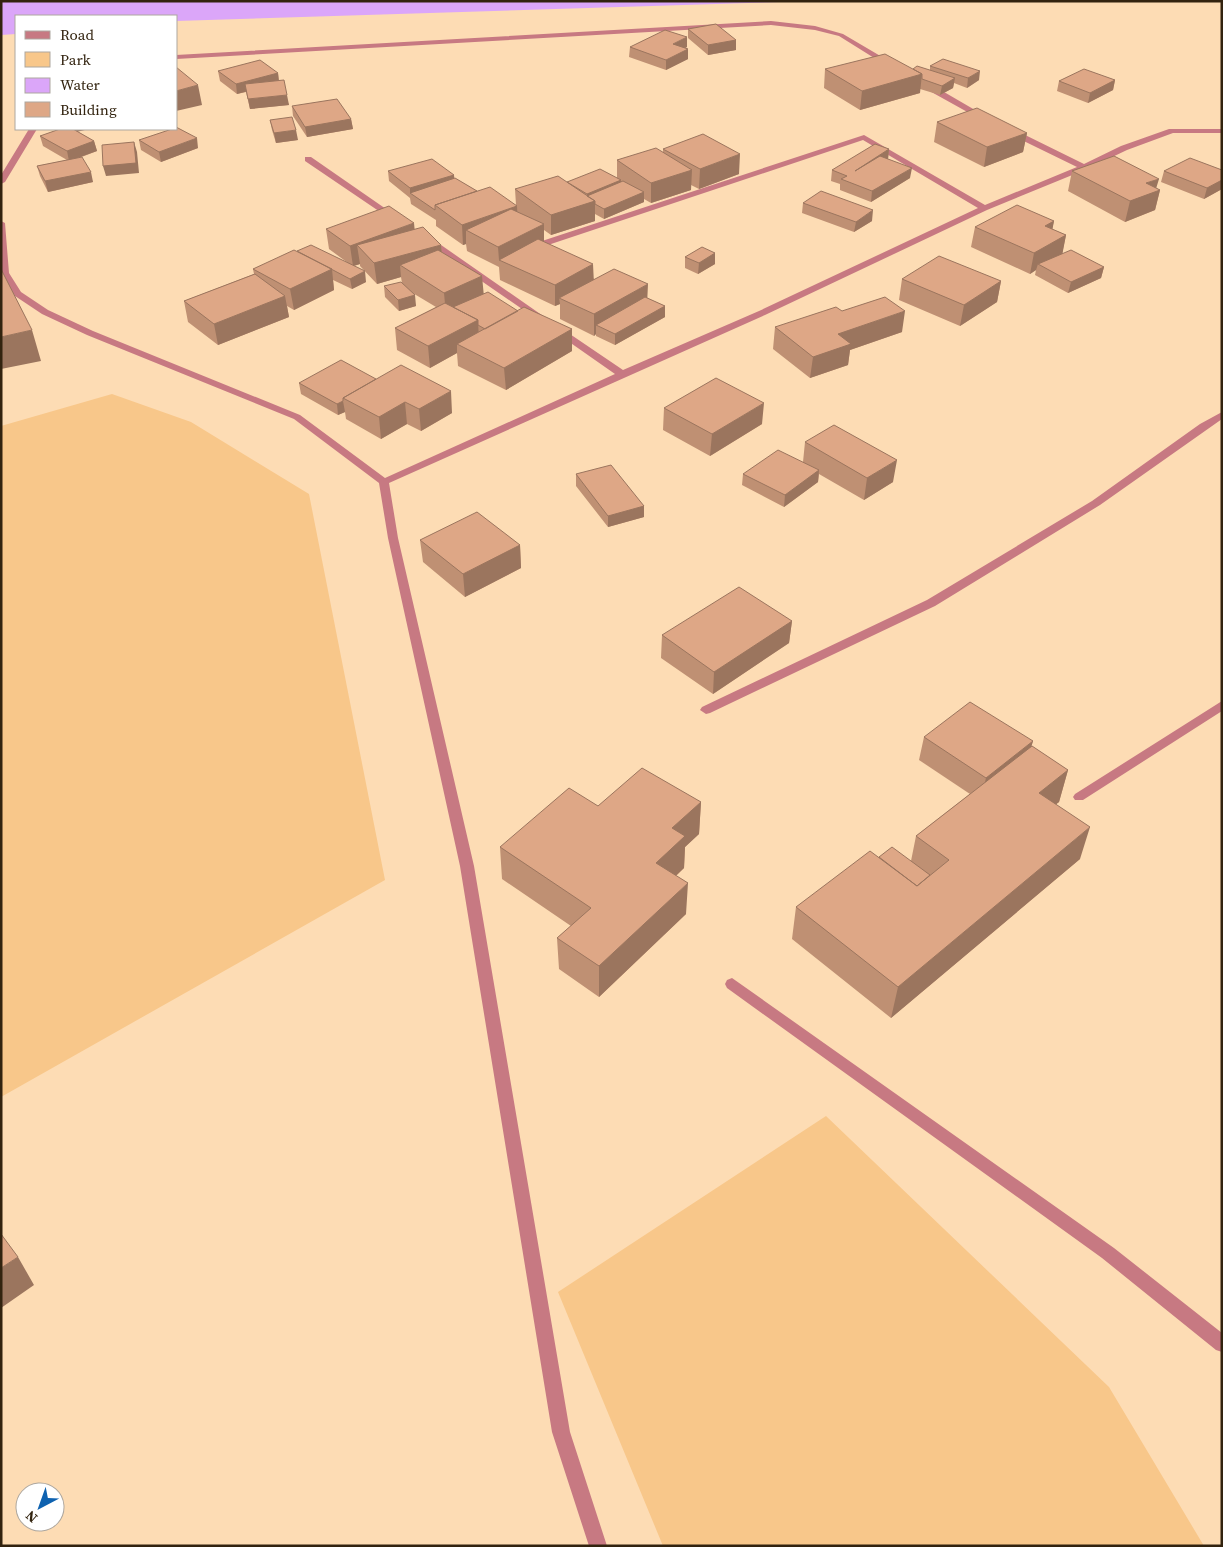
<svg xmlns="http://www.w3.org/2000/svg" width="1223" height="1547" viewBox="0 0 1223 1547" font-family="'Source Serif 4',serif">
	<rect width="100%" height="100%" fill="#fddcb4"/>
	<path fill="#f8c78a" d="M112,394L191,422L309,494L385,880L1,1097V426Z
		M826,1116L1109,1387L1204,1546H663L558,1292Z"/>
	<path fill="#dba6f9" d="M1,1H811L176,21V16H16V34L1,35Z"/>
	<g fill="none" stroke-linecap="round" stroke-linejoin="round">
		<path fill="#c77982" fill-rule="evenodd" d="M771,21L815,26L843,34L894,64L887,66L839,36L815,30L771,25L176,59V55Z
			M926,85H932L987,117L980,119L926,89Z
			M29,129H37L5,182L1,184V175Z
			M1007,129H1013L1084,164L1121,146L1169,129H1222V133H1173L1127,150L1087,169L987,210L765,315L389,483L398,538L474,866L570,1432L607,1546H589L552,1432L460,866L388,538L379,483L294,419L87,335L42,314L15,296L1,274V221L5,223L9,273L21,292L48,310L93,331L300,415L385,478L615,374L555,332V328H561L623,370L759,311L978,208L863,140L548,245H542V241L864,135L985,205L1077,167L1007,133Z
			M305,157H311L399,218L392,220L305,161Z
			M425,238H431L546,318L538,320L425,242Z
			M1222,412V419L1100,505L935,606L710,713L706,714L700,710L702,707L927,600L1092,501L1200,424Z
			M1222,701V711L1083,800H1075L1073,797L1075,794Z
			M732,978L1114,1248L1222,1333V1352L1216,1350L1102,1258L727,988L725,984L727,980Z"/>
	</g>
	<path fill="#bf9073" d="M688,29L736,40V50L708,55L688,38Z
		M630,47H687L685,48L688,49V59L666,70L629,57Z
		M930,66L979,80L967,88L954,83L953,88L940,95L920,89V93L860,110L824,88L825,69H913L930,70Z
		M218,71L278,73L279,81L289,105L250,109L246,92L237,94L220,81Z
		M1115,80L1113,90L1088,103L1057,91L1059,81Z
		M292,106L351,119L353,129L307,137L293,116Z
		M270,120L298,140L276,143L272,130Z
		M937,122L1027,133L1023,152L984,167L934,142Z
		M78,132L94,141L97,151L79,158L93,182L48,192L40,176L37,166L67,160L43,146L40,136Z
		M139,140L198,148L161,162L141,150Z
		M663,149L739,174L699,189L691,185V190L651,203L644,199V202L604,219L595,214V221L551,235L544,230V242L594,279L647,298L665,306V317L615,345L596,336V334L594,336L560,319V304L555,306L500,280L499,267L467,251L466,244L463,245L436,226V220L411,204L410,198L389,181L388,171L454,175V178L477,191L516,205L515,189L567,182L617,178V160L663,152Z
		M889,149L888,159L910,178L871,202L840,190V184L831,181L832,170Z
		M1222,170V189L1204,199L1161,182L1164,171Z
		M1072,171L1156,188L1160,190L1155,210L1125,222L1068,191Z
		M803,203L872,221L854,232L802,213Z
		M1054,221L1052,229L1066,235L1062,254L1104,267L1101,278L1068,293L1035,275L1036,270L1030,274L971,247L975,227Z
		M326,229L415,230L441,245L442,252L484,294L518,311L572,329V351L506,390L458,366L457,353L430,368L397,350L395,328L436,307L411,292L416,306L399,311L385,297L384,286L402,283L401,277L377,284L360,266V264L354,266L366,282L352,289L333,280L334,290L294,310L287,306L289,317L218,345L188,322L184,301L254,274L253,269L297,252L348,263L329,249Z
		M715,253V264L698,274L685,268V257Z
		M902,279L1001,281L997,302L960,326L899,300Z
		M842,311L902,332L850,350L848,365L810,378L773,349L775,327Z
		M376,379L452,413L421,431L407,424L381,439L346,419L345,412L338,415L301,394L299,383Z
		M664,408L762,424L710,456L663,430Z
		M805,442L893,482L864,500L819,474L818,482L784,507L742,485L743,474L803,462Z
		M576,474L644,506V517L608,527L576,486Z
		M420,540L520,545L521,568L465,597L423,562Z
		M792,621L789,643L713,694L661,658L662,635Z
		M924,737L1033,741L1031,747L1068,770L1059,802L1056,804L1080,859L891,1018L792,939L796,907L879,857L911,861L916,836L970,794L919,760Z
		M701,802L699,834L685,847L684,868L676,876L686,914L599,997L559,969L557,938L571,926L502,879L500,847L598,806Z"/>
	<path fill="#9b755e" d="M687,37V47L673,54V44Z
		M736,40V50L708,55V45Z
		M688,49V59L666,70V60Z
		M980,71L979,80L967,88L968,78Z
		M278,73L279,83L237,94L236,84Z
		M922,74L920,93L860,110L862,91Z
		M955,78L953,88L940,95L942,86Z
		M1115,80L1113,90L1088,103L1090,93Z
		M198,85L202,105L176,111V91Z
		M287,95L289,105L250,109L248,99Z
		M351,119L353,129L307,137L305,127Z
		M71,129H89L72,133Z
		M296,130L298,140L276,143L274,133Z
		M1027,133L1023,152L984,167L987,147Z
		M197,138L198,148L161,162L159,152Z
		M94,141L97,151L69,161L67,151Z
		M134,142L137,152L139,173L106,176L103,166Z
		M889,149L888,159L855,171Z
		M740,154L739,174L699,189L700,169Z
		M912,168L910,178L871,202L872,191Z
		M692,170L691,190L651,203V183Z
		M91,172L93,182L48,192L45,181Z
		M454,175L455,186L410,193V188Z
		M1159,179L1155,192L1160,190L1155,210L1125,222L1130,201L1146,183Z
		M621,180V191L595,202V221L551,235V215L587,200V194Z
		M1222,180V189L1204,199L1207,188Z
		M644,192V202L604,219V209Z
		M517,206L518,226L466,230V244L463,245L462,225Z
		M873,210L872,221L854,232L856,222Z
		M1054,221L1050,242L1045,226Z
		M414,223L416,243L357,245L360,264L353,266L350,246Z
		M544,224V245L499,260L498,247Z
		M1066,235L1062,256L1038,264L1036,270L1030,274L1034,253Z
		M441,245L443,266L400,265L401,277L377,284L374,263Z
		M715,253V264L698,274L699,263Z
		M593,264L594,284L559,298L560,304L555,306V285Z
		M1104,267L1101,278L1068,293L1071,282Z
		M332,269L334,290L294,310L290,289Z
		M365,271L366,282L352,289L350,279Z
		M482,276L484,297L446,314L444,293Z
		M1001,281L997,302L960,326L964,305Z
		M648,284L647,305L596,325V334L594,336V314Z
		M415,295L416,306L399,311L398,300Z
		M285,296L289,317L218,345L214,324Z
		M665,306V317L615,345V334Z
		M905,311L902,332L850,350L848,365L810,378L813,357L838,334Z
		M478,320L479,341L457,344V353L430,368L428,346Z
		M572,329V351L506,390L504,368Z
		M32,330L41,361L1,369V337Z
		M451,391L452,413L421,431L419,409Z
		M343,401L345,412L338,415L337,404Z
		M405,402L407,424L381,439L379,417Z
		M764,403L762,424L710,456L712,434Z
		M897,460L893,482L864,500L867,478Z
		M819,470L818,482L784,507L785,495Z
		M644,506V517L608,527V516Z
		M520,545L521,568L465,597L463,574Z
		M792,621L789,643L713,694L714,672Z
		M1033,741L1026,764L980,801L986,778Z
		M1068,770L1059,802L1030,825L1039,793Z
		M701,802L699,834L685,847L684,868L655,895L656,863L672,828Z
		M1090,827L1080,859L891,1018L898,987Z
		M688,883L686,914L599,997V966Z
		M18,1257L34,1285L1,1308V1268Z"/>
	<path fill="#dea786" stroke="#9b755e" d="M716,24L736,40L708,45L688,29Z
		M665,30L687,37L673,44L688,49L666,60L630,47Z
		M885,54L922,74L862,91L825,69Z
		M943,59L980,71L968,78L930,66Z
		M260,60L278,73L236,84L218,71Z
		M917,66L955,78L942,86L922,79V74L913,69Z
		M176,67L198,85L176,91Z
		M1084,69L1115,80L1090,93L1059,81Z
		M284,80L287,95L248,99L245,84Z
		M337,99L351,119L305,127L292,106Z
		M977,108L1027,133L987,147L937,122Z
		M292,117L296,130L274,133L270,120Z
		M176,127L197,138L159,152L139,140L172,129H176Z
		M60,129H73L94,141L67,151L40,136Z
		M703,134L740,154L700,169L663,149Z
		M134,142L136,163L103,166L102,145Z
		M875,144L889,149L855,171L880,156L912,168L872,191L841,179L847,176L832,170Z
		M656,148L692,170L651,183L617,160Z
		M1114,156L1159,179L1146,183L1160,190L1130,201L1072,171Z
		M82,157L91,172L45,181L37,166Z
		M1190,158L1222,170V180L1207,188L1164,171Z
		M432,159L454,175L410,188L388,171Z
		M600,169L621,180L587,194L567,182Z
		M558,176L595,201L551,215L515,189Z
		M455,178L477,191L435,205V210L410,193Z
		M623,181L644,192L604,209L595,204V201L587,196Z
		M490,187L517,206L462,225L435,205Z
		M821,191L873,210L856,222L803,203Z
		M1017,205L1054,221L1045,226L1066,235L1034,253L975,227Z
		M389,206L414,223L350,246L326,229Z
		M511,209L544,224L498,247L466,230Z
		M423,227L441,245L374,263L357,245Z
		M538,239L593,264L555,285L499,260Z
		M311,245L365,271L350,279L297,251Z
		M702,247L715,253L699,263L685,257Z
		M294,250L332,269L290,289L253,269Z
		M438,250L482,276L444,293L400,265Z
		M1071,250L1104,267L1071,282L1038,264Z
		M939,256L1001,281L964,305L902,279Z
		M1,269L32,330L1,337Z
		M614,269L648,284L594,314L559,298Z
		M255,274L285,296L214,324L184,301Z
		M401,282L415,295L398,300L384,286Z
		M488,292L518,311L485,329L478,325V320L453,307Z
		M645,297L665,306L615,334L596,325Z
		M885,297L905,311L838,334L851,344L813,357L775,327L836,307L842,311Z
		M445,303L478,320L428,346L395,328Z
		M524,307L572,329L504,368L457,344Z
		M341,360L376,379L343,398V401L337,404L299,383Z
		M401,365L451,391L419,409L405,402L379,417L343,398Z
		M716,378L764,403L712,434L664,408Z
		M834,425L897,460L867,478L805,442Z
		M778,450L819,470L785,495L743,474Z
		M611,465L644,506L608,516L576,474Z
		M477,512L520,545L463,574L420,540Z
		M739,587L792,621L714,672L662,635Z
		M970,702L1033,741L986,778L924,737Z
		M1032,746L1068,770L1039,793L1090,827L898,987L796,907L870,851L917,886L949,860L916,836Z
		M642,768L701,802L672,828L685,836L656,863L688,883L599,966L557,938L591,908L500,847L569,788L598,806Z
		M892,847L930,875L917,886L879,857Z
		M1,1234L18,1257L1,1268Z"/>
	<rect width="1223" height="1547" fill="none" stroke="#32230f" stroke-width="5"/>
	<rect x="15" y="15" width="162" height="115" fill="#ffffff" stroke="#ada79f"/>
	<rect x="25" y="31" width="25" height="8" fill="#c77982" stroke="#ada79f"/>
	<text x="60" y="40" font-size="15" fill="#32230f">Road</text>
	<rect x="25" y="52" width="25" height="15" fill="#f8c78a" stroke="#ada79f"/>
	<text x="60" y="65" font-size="15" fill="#32230f">Park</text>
	<rect x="25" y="78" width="25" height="15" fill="#dba6f9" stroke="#ada79f"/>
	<text x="60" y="90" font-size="15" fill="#32230f">Water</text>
	<rect x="25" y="102" width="25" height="15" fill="#dea786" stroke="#ada79f"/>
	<text x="60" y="115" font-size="15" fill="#32230f">Building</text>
	<g transform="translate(40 1507) rotate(221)"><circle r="24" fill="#ffffff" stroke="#ada79f"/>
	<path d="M0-4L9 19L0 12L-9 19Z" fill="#0e62b0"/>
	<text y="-8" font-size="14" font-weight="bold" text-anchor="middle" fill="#32230f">N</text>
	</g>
</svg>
